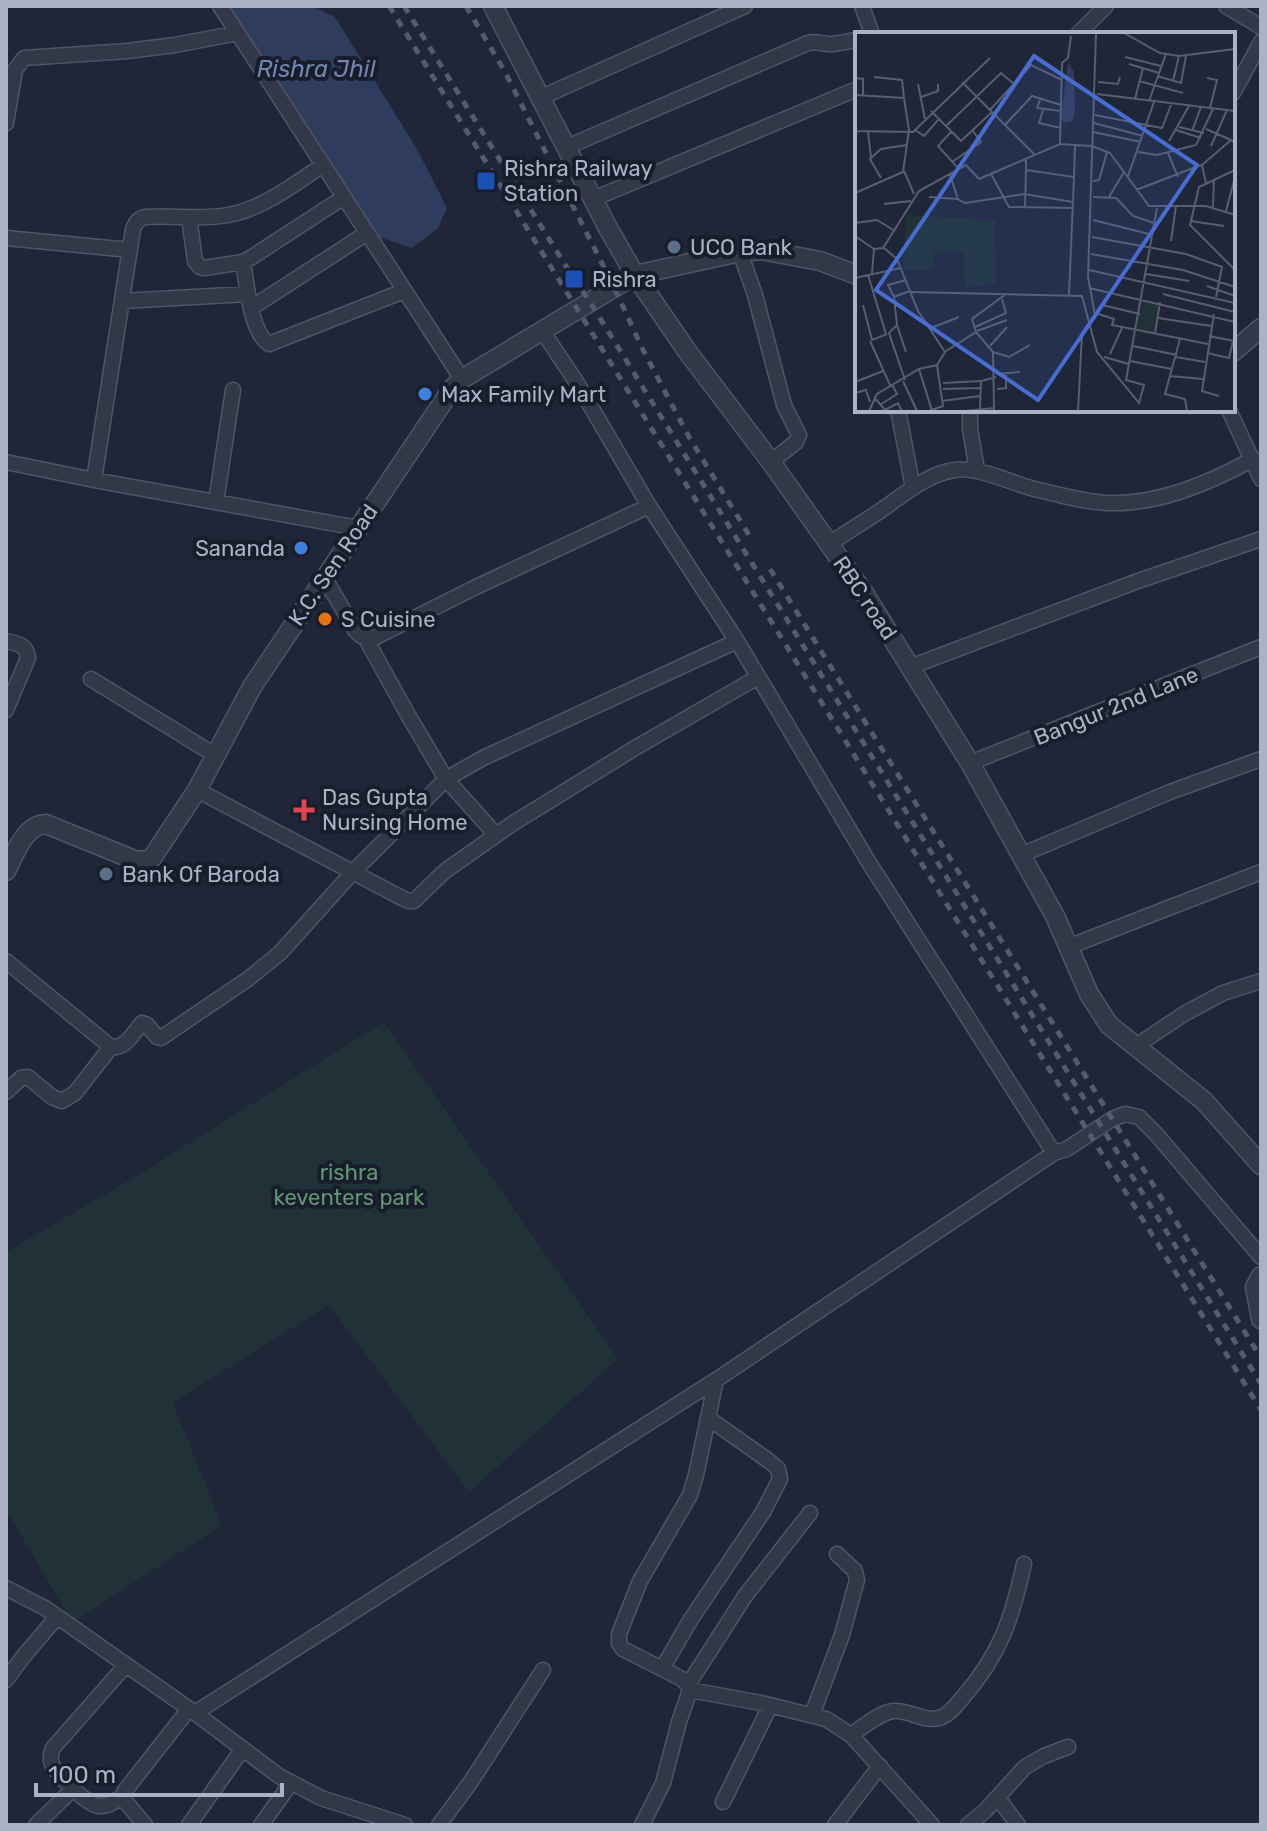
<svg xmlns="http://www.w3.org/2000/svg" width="1267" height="1831" viewBox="0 0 1267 1831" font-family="Rubik,sans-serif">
	<rect width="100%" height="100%" fill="#1e2637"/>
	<path fill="#203238" d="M384,1022L618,1359L469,1492L329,1305L173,1403L222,1525L72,1623L6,1509V1252L123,1184Z"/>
	<path fill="#2f3c5d" d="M226,6H312L335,17L417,149L447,208L438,228L412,248L367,233Z"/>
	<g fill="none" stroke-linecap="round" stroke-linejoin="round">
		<defs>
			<path id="minor" d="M220,6L462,379
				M862,6L872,34
				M1226,6L1261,27
				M1078,34L1106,6
				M1233,93L1261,42
				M542,97L745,6
				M6,123L15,70L24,58L127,51L175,45L238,33
				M567,147L808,43C816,41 820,43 829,44C838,44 848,41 857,40
				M593,199L857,89
				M189,217L195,261L200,267L204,268L243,262L252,257L344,197
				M6,238L130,250
				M740,252L755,295L784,405L799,435L796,442L771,462
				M243,262C247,283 250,332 269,344L404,291
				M122,301L248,294
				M251,308L367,233
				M543,332L577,383L649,506
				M898,410L913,488
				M970,410V429L977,470
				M1229,410L1261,479
				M6,462L94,480L358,528
				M94,480L133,229C136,222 138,219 145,217C173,215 201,220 228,215C263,209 294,184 323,165
				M216,502L233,390
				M829,544C846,533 863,522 880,511C902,496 927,474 954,470C977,466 1009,482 1031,488C1056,494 1083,502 1108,503C1158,505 1210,483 1253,459
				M324,577L355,630L361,636L372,639L474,588L649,506L737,641L868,861L1054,1153
				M366,639L408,715L446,779L496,835
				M6,641C17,643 27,645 28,658L6,710
				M910,667L1138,581L1261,539
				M91,679L215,755
				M970,763L1261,647
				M197,790L400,897L409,901H414L445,871L512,824L635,748L758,677
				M1021,855L1170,792L1261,759
				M1068,947L1261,872
				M6,961L111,1047C126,1049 133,1033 142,1023L147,1025L157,1037L161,1038L248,979L280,953L353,872L441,784L453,775L483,758L737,641
				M1136,1046L1184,1014L1223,993L1261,981
				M6,1092L21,1078L28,1077L52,1097L62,1101L75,1093L111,1047
				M6,1588L45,1608L195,1713L279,1776L321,1798L405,1825
				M662,1669L691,1619L763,1512L780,1479L778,1469L769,1461L708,1418
				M6,1680L23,1657L57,1617
				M688,1685L745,1596L810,1513
				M690,1690L761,1703L826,1719L851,1735L932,1825
				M195,1713L716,1380L1054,1153L1067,1149L1112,1119L1125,1114L1139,1117L1156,1134L1261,1257
				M812,1715L842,1635L857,1580L855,1571L837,1554
				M851,1735C863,1727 879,1713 893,1711C909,1709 926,1724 942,1717C950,1714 958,1703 964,1696C1001,1653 1012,1618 1024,1564
				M123,1796C115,1801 108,1807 99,1806C87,1805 54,1773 51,1761C50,1756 51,1753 53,1748L126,1665
				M998,1798L1018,1825
				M723,1802L770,1706
				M36,1825L73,1789
				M145,1825L125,1801L124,1792L189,1709
				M189,1825L242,1750
				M261,1825L291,1783
				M439,1825L470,1783L543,1670
				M642,1825L663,1783L679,1722L690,1690L688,1685L682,1679L623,1649L619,1643V1634L640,1581L690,1495L696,1475L716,1380
				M835,1825L880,1766
				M968,1825L985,1811L1025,1767L1044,1756L1068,1747"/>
			<path id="tertiary" d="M493,6L608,228L635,275L687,351L771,462L864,593L970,763L1055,916L1089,994L1109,1025L1204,1101L1261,1165
				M1233,352L1261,328
				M6,871C15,854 24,825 46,824L137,861L149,860L152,858L197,790L252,687L451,390L462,379L635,275L740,252L762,250L820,261L857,275
				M1261,1276L1255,1287L1261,1319"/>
		</defs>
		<use href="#minor" stroke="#505566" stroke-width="17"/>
		<use href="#tertiary" stroke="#505566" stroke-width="21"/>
		<use href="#minor" stroke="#323848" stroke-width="14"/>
		<use href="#tertiary" stroke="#323848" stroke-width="18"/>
		<path stroke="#545b6f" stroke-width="5" stroke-dasharray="8 8" stroke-linecap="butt" d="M389,6L1261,1410
			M404,6L574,279L590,302L1261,1384
			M466,6L505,72L614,287L643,350L689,437L749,535
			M770,569L1261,1358"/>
	</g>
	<g fill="#1a4fb4" stroke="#181d2c" stroke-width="3">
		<rect x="476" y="171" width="20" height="20" rx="4"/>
		<rect x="564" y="269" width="20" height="20" rx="4"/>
	</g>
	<g fill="#5c6f8a" stroke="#181d2c" stroke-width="3">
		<circle cx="674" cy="247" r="8"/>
		<circle cx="106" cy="874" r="8"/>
	</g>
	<g fill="#3f7fe0" stroke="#181d2c" stroke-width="3">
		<circle cx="425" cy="394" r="8"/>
		<circle cx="301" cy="548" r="8"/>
	</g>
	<circle fill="#e8710a" stroke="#181d2c" stroke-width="3" cx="325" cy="619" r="8"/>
	<path fill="#e0444e" stroke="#181d2c" stroke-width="3" d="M300 798h8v8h8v8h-8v8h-8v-8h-8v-8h8z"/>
	<g text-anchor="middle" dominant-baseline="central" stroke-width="8" stroke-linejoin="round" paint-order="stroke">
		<g font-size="22" fill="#acb2c5" stroke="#181d2c" text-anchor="start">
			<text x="504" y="168">Rishra Railway<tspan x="504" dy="25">Station</tspan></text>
			<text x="690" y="247">UCO Bank</text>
			<text x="592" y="279">Rishra</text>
			<text x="441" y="394">Max Family Mart</text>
			<text x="285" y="548" text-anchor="end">Sananda</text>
			<text x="341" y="619">S Cuisine</text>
			<text x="322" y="797">Das Gupta<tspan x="322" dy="25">Nursing Home</tspan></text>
			<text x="122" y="874">Bank Of Baroda</text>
		</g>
		<g font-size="22" fill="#acb2c5" stroke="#181d2c">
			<text transform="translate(333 565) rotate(-56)">K.C. Sen Road</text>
			<text transform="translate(865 598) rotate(56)">RBC road</text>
			<text transform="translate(1116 706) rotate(-22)">Bangur 2nd Lane</text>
		</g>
		<g font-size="22" fill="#639675" stroke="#181d2c">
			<text x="349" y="1172">rishra<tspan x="349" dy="25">keventers park</tspan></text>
		</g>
		<g font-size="24" font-style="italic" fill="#7384af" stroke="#181d2c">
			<text x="316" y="69">Rishra Jhil</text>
		</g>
	</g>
	<g transform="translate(855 32)">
		<rect width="380" height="380" fill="#1e2637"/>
		<path d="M51,183L140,188L141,251L110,256L108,219H80L76,238H48ZM287,267L305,270L300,302L282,298Z" fill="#203238"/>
		<path d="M213,30L219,40L220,79L218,89L210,91L206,85Z" fill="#2f3c5d"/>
		<path fill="none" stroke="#575e70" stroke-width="2" d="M269,1L305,21L324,24L380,17M270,25L306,34M274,32L304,41M302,44L326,51L331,24M19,45L47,48L49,66M0,46L8,47V63M352,46L362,48L355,76M284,49L328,61M318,49L324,24M107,50L179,122M243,50L263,52L265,45M63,52L70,87M242,62L380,79M0,63L49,66L54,98L48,140L0,161M66,65L83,59V52M280,67L288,36M185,68L182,76L206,79M294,69L311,22M135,78L176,33L207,48M188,78L184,91L206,96M76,79L106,109L137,80M240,83L307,96L316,73M239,91L288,104M150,93L177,64L206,73M91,94L146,41L159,52M324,95L349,101M351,97L376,108M60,98L69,104L84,87M321,98L346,106M0,99L58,100L135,26M337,99L346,75M13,100L16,126M96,100L83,114L103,136M238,100L286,110M314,109L334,74M205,112L207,31L213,26L216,4M356,114L372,78M0,115L1,63M283,120L302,123L341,113L358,77M313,121L323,145M171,126V138L219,145L214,263M97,130L126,110L118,99M380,138L344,155L335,193L380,238M49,139L59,162M136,142L154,175L218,176M95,143L103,167L110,171L169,162L218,170M273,144L299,70M219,145L220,113M26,146L15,127L26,117L52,113M238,149L244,148L252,120M351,151L347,133L376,108L380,111M281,158L346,133M74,165L103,167M238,165L261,166L278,184L299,191M254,165L269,140M29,172L56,169M170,174L171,137M358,175L359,147M371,179L380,145M238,188L298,203M336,189L369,194M0,191L22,188L40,199M0,204L19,217L28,216L64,159L111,133L124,147L205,112L237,114L255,121L294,174H351L380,183M237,205L331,222L367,235L361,265M316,209L321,174M236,222L328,238L380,255M234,238L380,271M17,242L19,217M291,242L334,249M13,243L31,302M0,246L46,236M352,254L380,264M234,256L380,290M56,260L227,264L242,320L284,371L289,353L271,348L302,176M308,262L380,280M39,265L33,253L51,248M8,273L17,308L32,302M247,273L285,282M240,281L259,287L257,293L353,312M359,282L347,359L364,364M303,286L356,294M42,293L51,320M120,295L151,281L147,267M76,296L104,285M122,299L152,288M121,300L138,320L139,379M300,302L305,270M354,304L379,309M325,307L310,362L330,367L332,379M15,309L35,353M135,314L152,295M278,314L322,323M91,319L121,300L117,287L151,262M138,320L154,325L175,313M352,321L374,326L378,309M255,322L267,296M249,325L274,332M321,325L350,330M275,329L317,337M64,337L77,379M141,342L165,340M315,344L348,347M50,348L34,301L42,293L39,265L55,259M48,349L62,379M0,350L28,339M88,351L126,349M88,357L125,356M142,357L151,356V340M0,361L11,358L15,370M19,365L30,378L43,371L47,379M87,369L125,364M25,373L42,362L37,352M125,377L126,349L141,345M14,379L22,362L64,337L82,333L90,320L63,279L42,227L29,216M74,379L88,374L82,333M110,379L140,376M223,379L227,301L240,283L233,245L241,1"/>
		<path fill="#486cd2" fill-opacity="0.15" stroke="#486cd2" stroke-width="4" d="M179,24L342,133L183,368L21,258Z"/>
		<rect width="380" height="380" fill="none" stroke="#acb2c5" stroke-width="4"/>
	</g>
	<rect width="1267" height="1831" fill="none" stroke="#acb2c5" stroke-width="16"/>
	<path d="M36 1783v12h246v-12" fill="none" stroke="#acb2c5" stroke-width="4"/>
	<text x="48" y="1783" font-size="24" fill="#acb2c5" stroke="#181d2c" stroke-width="6" paint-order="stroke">100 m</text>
</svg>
